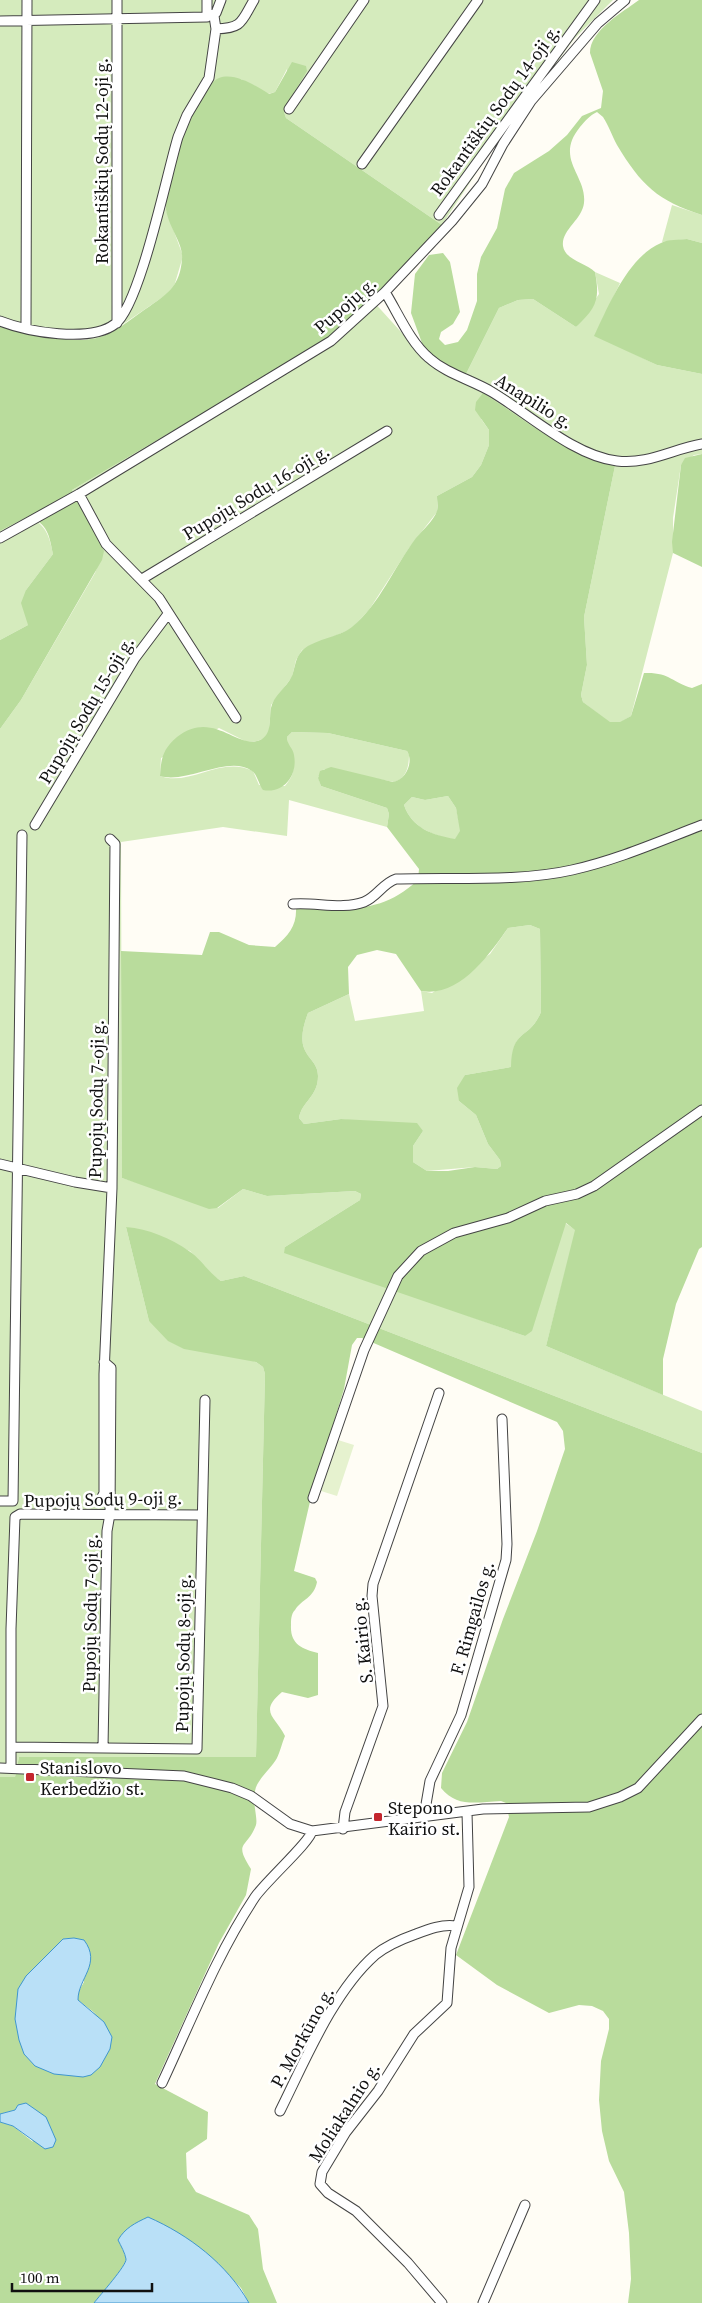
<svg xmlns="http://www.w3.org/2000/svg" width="702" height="2303" viewBox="0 0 702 2303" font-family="'Source Serif 4',serif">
	<rect width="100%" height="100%" fill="#fffdf5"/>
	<path fill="#d5ebbd" d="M0,0H613L574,39L484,161L442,225L286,118L284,112L286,106L287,69L275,92L268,94L241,79H218L210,87L184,129L165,207L183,256L173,290L116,329L103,336L92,339L57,338L0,327Z
		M672,205L702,215V243L687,239L662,242Z
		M595,272L620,283L595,335L657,365L702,374V454L694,455L681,465L673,518V553L631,716L621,722L610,723L583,702L581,695L587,665L584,617L615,466L600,463L481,419L489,430V445L481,465L472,477L437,496V512L409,548L369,610L351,629L302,650L296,660L292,677L271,705L269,732L265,738L257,741L247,742L219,728L161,758L160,776C190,787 221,755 253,771L259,785L285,786C302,766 288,759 287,737L292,732L328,733L407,751L409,755C409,767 406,779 394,782L324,769L318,777L321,786L387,808L389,814L387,827L289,800L287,836L223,827L121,842L122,1178L218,1208L243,1189L267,1196L355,1191L361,1194L360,1200L285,1247L413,1296L525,1336L565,1223L576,1230L546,1346L702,1411V1453L244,1276L221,1281L209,1273L190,1251L126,1227L149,1321L256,1362L263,1367L265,1374L256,1758L19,1757L15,1777H0V729L21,700L95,573L103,551L72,490L299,357L326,339L372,300L412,344L422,343L429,353L465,376L499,308L518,300L533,299L576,327L599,294Z
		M28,516C46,525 49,535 53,554L26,590L28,625L0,640V531Z
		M448,796L456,808L461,831L455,840C432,835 412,828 404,805L412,797L425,800Z
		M530,925L540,929L541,1012C529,1041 512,1027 512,1067L465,1075L459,1101L476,1115L488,1144L500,1160L501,1166L497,1169L475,1167L427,1171L413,1162V1146L423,1131L341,1119L304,1124L299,1118C302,1101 318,1097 318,1076C318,1063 308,1059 304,1048C300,1037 304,1024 308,1013L349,994L355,1021L424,1011L421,991L432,993L490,954L508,928Z"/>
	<path fill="#b9dc9c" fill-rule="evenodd" d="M639,0H702V215C658,201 641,185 617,145C612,136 609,126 603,117L597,112C589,116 586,120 580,127C554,159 587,175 584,203C582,220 561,230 563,246C565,260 586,263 595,272C600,299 597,307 576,327L533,299L518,300L499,308L465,376L442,363L429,353L422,343L411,313L415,274L429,255L443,253L450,262L460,312L453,324L441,332L439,339L445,345L458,342L467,330L477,301V274L481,257L497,228L505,189L514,173L549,151L567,135L582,116L601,108L603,91L590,53C590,30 623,12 639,0Z
		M292,62L306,66L307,71L286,106L284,112L286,118L442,225L372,300L326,339L299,357L72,490L104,551L102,560L21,700L0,729V640L28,625L21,603L26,590L53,554C49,534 48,525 29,516L0,531V327C29,332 78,348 105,335C121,328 135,316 150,306C169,293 180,285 182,259C184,240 161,221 166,194C170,170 197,87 219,78C235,72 256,86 269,94L275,92Z
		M687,239L702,243V374L657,365L594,336C609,305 628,257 661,243C668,239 679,240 687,239Z
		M483,393C522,418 569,456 615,466L584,617L587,665L581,695L583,702L610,722H620L631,716L644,673C670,672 671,682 692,688L702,684V1247L699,1249L676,1304L663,1359V1395L546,1346L575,1230L566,1223L532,1331L525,1336L284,1253L285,1247L360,1200L361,1194L355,1191L267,1196L243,1189L217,1208L209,1209L122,1178L121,951L202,955L210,932H219L249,945L275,947C289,935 297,926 296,907C346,908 379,916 418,880L419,869L387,827L389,814L387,808L321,786L318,778L320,771L331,767L393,782C406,780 414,762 407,751L328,733L292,732L287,737C287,745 293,748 294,755C298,775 284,794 263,790C259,785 257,774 252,771C229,754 188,784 160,776C161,758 163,749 177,737C214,708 238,752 262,739C272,733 269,718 271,708C273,696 287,687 292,676C295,668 295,659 301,652C310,640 340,637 352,627C380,604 394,567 416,538C422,531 434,520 437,511C438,506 437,500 437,496L472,477L481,465L489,445V430L475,410L476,402ZM448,796L456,808L460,831L455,839C432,835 412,828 404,805L412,797L425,800ZM530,925L540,929L541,1012C529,1041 512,1027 511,1067L465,1075L457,1088L459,1101L476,1115L488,1144L500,1160L501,1166L497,1169L475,1167L448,1171H427L413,1162V1146L423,1131L417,1123L341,1119L304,1124L299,1118C302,1101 318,1097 318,1076C318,1063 308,1059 304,1048C300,1037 304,1024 308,1013L349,994L348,967L357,955L377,950L396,954L421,991C459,998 489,955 508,928Z
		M702,454V567L673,553L672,542L681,465L685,458Z
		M126,1227C149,1229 170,1238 189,1251C201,1259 208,1272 221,1281L244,1276L702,1453V2303H628L631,2279L629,2233L624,2192L609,2161L602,2131L599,2100L601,2061L609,2029V2019L603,2011L592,2006L579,2005L549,2013L497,1985L456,1955L509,1817L506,1803L501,1801C477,1802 457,1808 441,1788L442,1773L467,1722L503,1619L537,1531L565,1449L563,1431L557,1422L362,1338H357L352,1345L344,1389L312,1493L294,1571L315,1578L317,1582C314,1598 302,1599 295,1610C291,1614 291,1620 291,1625C290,1644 302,1649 318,1653V1695L308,1698L282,1692C258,1712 276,1717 285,1736C282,1743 280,1752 277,1758C271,1769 257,1779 255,1791C252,1802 258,1818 256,1825C247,1849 233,1841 251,1869L246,1895L219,1943L155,2084L208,2112L207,2139L186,2153L187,2178L196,2192L249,2215L258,2229L263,2269L277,2303H249L241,2288L206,2253L119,2240C121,2246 125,2253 126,2259C127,2266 100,2295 94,2303H0V2122L13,2126L33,2142L18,2105L15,2110L0,2114V1777H15L19,1757H256L265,1374L263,1367L256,1362L184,1349L168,1341L149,1321ZM74,1938L84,1982L78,1992V2000L96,2014L26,1976L63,1939Z"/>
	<path fill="#e6f2cf" d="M338,1440L354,1445L337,1496L321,1491Z"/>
	<path fill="#b9e0f7" stroke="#3f96cf" d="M74,1938L84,1940C102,1964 78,1978 78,2000L104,2022L112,2037L110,2049L100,2067L91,2075L83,2077L54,2074L35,2066L24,2054L19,2040L15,2019L18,1989L26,1976L63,1939Z
		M26,2103L46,2117L56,2140L53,2147L45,2149L13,2126L0,2122V2114L15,2110L18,2105Z
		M148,2217C189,2235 227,2264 249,2303H94C100,2295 127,2265 126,2259C125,2253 121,2246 118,2240C125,2228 135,2223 148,2217Z"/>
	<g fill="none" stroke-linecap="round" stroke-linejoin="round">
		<defs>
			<path id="minor" d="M207,0V17
				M0,21L207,17L216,13L221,0
				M216,29C243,28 241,22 254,0
				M289,109L364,0
				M362,164L478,0
				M439,215L595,0
				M385,292C398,313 410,342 429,358C447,374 472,380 492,392C529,414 574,456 617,461C647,465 673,449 702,444
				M0,321C28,332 90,343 115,324C140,306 167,173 178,137L187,115L209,78L216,29L214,16
				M117,323V0
				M26,328L27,0
				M79,494L106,544L159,598L236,718
				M0,538L79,494L331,341L385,292L452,221L482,184L503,144L531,101L598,23L625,0
				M142,579L387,431
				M35,825L135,658L168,614
				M293,904C316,902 343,910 364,902C377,897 383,883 396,879C450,877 520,882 572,870C617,860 660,841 702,825
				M0,1164L75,1182L112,1188
				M313,1498L364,1350L398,1276L421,1251L454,1233L508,1218L545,1201L577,1194L594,1186L702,1110
				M101,1499L104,1493V1374L112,1188L115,844L110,839
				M0,1501H13L22,835
				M11,1747L197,1749L205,1400
				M103,1747L107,1531L110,1514L111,1368L104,1362
				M0,1768L184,1776L232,1788L251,1796L290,1824L312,1831L483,1809L589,1807L620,1797L638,1788L702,1719
				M11,1768V1629L15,1517L20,1514L202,1515
				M424,1816L430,1781L461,1715L506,1560L507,1544L502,1419
				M343,1829L345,1812L383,1706L372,1596L373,1584L439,1393
				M162,2083C191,2021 217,1954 255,1897C266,1881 310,1842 312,1831
				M280,2111C305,2061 333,1992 375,1955C386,1946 402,1939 416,1934C429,1929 442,1924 456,1926
				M442,2303L408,2263L356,2211L328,2193L320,2184L322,2172L346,2132L378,2091L414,2034L447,2003L451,1948L469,1887L467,1812
				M483,2303L525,2205"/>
		</defs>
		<use href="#minor" stroke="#444" stroke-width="11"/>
		<use href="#minor" stroke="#fff" stroke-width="9"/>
	</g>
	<g fill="#c4262e" stroke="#fff" stroke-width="2">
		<rect x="25" y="1772" width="10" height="10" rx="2.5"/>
		<rect x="373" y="1812" width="10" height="10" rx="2.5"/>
	</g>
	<g text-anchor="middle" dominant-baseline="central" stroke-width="5" stroke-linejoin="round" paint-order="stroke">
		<g font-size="18" fill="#111" stroke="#fff">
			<text transform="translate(495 110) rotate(-54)">Rokantiškių Sodų 14-oji g.</text>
			<text transform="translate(101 161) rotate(-90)">Rokantiškių Sodų 12-oji g.</text>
			<text transform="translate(345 305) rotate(-41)">Pupojų g.</text>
			<text transform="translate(534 401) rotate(32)">Anapilio g.</text>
			<text transform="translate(256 492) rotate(-31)">Pupojų Sodų 16-oji g.</text>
			<text transform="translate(86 710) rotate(-59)">Pupojų Sodų 15-oji g.</text>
			<text transform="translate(96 1099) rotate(-89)">Pupojų Sodų 7-oji g.</text>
			<text transform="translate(103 1499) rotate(-1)">Pupojų Sodų 9-oji g.</text>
			<text transform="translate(90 1613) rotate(-89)">Pupojų Sodų 7-oji g.</text>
			<text transform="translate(472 1618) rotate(-74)">F. Rimgailos g.</text>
			<text transform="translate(362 1640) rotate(-96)">S. Kairio g.</text>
			<text transform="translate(183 1653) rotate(-89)">Pupojų Sodų 8-oji g.</text>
			<text transform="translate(302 2037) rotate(-61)">P. Morkūno g.</text>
			<text transform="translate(344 2112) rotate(-57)">Moliakalnio g.</text>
		</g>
		<g font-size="18" fill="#111" stroke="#fff" text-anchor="start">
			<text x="40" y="1767">Stanislovo<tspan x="40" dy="21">Kerbedžio st.</tspan></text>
			<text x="388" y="1807">Stepono<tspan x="388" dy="21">Kairio st.</tspan></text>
		</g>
	</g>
	<path d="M12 2283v8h140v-8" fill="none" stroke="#111111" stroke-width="2.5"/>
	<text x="20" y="2283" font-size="15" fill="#111111" stroke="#ffffff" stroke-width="4" paint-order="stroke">100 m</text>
</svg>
